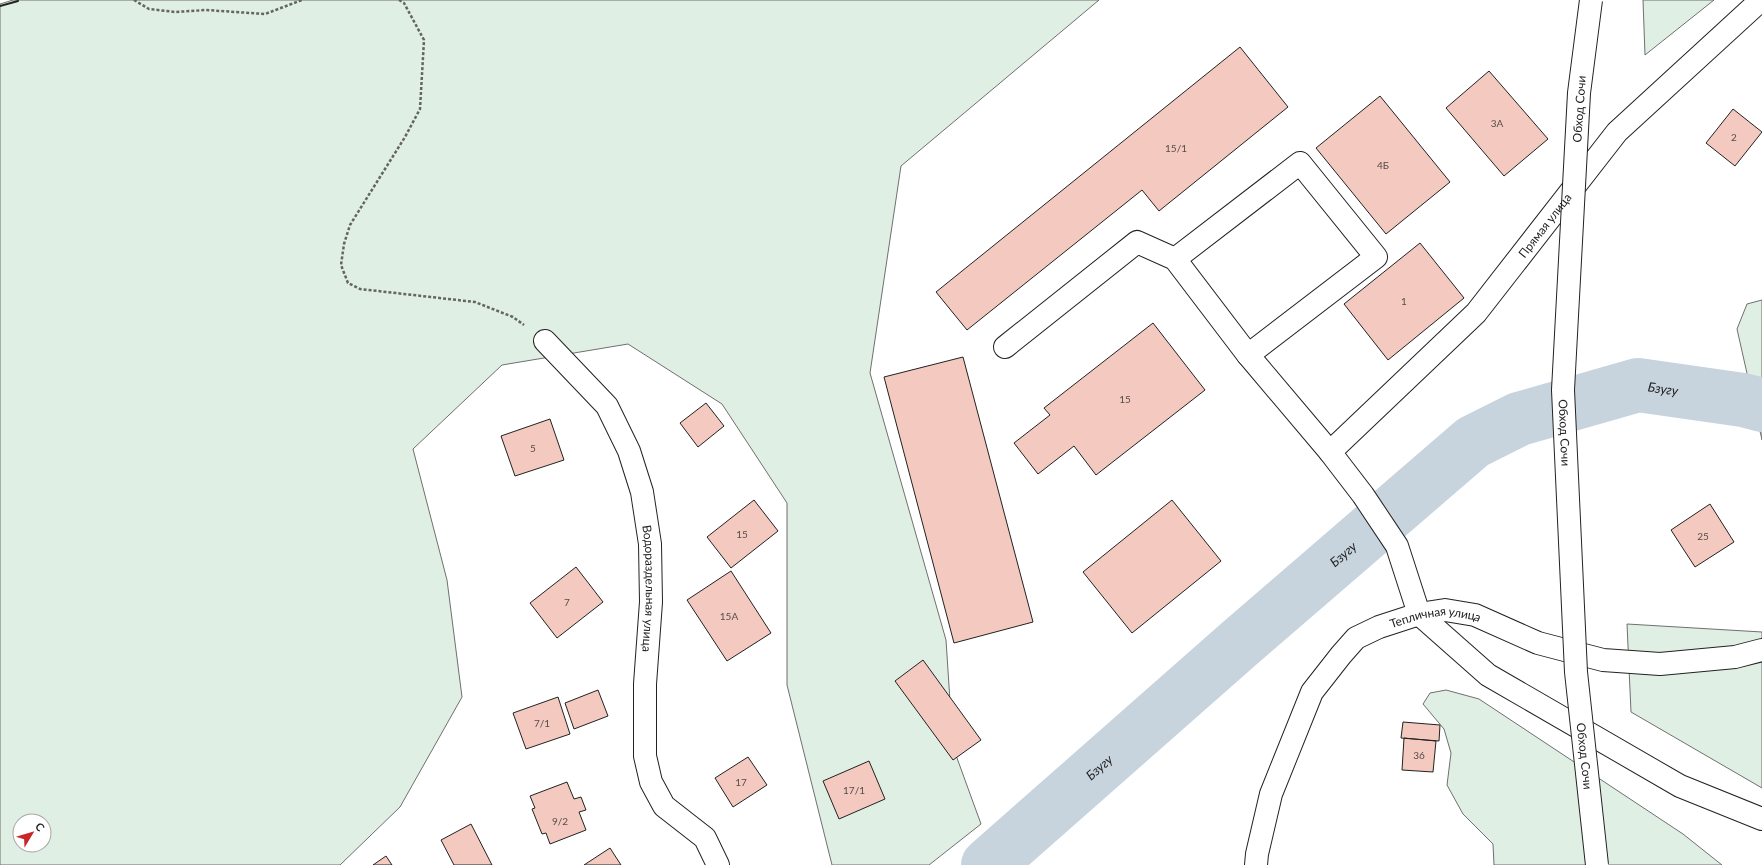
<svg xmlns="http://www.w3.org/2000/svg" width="1762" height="865" viewBox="0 0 1762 865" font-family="Lato,sans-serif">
	<rect width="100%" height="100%" fill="#fff"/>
	<path fill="#e0efe3" stroke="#6f6f6f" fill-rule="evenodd" d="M13,0H1099L901,166L870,373L946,640L953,747L981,824L929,865H832L787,685V503L722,404L628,344L502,365L413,449L447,580L462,697L400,807L340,865H0V4ZM20,821H44V845H20Z
		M1643,0H1714L1645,55Z
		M1762,300V440L1737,329L1747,304Z
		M1627,624L1762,632V788L1631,712Z
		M1446,690L1479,699L1683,834L1722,865H1494L1493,844L1463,814L1447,785L1451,753L1444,729L1423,704L1430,693Z"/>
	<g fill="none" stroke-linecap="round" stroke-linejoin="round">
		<path stroke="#c7d3dd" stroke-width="54" id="s1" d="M988,865L1240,643L1473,442L1519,419L1638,385L1743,400L1762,405"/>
	</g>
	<path fill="#f3c9c0" stroke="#222" d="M1240,47L1288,107L1159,211L1142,190L967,330L936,292Z
		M1489,71L1548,139L1504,176L1446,108Z
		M1380,96L1450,182L1386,234L1316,148Z
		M1733,109L1762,132L1735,166L1706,143Z
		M1420,243L1464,298L1388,360L1344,304Z
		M1153,323L1205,390L1096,475L1074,446L1038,474L1014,443L1050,415L1044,408Z
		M963,357L1033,622L954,643L884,377Z
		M706,403L724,426L698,447L680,423Z
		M550,419L564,460L515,476L501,436Z
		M754,500L778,531L731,568L707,537Z
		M1172,500L1221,561L1132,633L1083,572Z
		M1710,504L1734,542L1695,567L1671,530Z
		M576,567L603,602L557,638L530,603Z
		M731,571L771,633L727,661L687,600Z
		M923,660L981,740L953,760L895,681Z
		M598,690L608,716L574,729L565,703Z
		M558,697L570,734L526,749L513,713Z
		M1403,722L1440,725L1439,741L1401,738Z
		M1404,738L1436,741L1433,772L1402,770Z
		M748,757L767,785L733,807L715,778Z
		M869,761L885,799L839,819L823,781Z
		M567,782L574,799L581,797L586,810L579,812L586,830L550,844L546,833L542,834L532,809L535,808L530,796Z
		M471,824L492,865H454L441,840Z
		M610,848L621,865H584Z
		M386,856L392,865H373Z"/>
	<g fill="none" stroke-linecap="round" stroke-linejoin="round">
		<defs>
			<g id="minor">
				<path d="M1175,259L1300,163L1376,257L1248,355"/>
				<path id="s2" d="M545,341L607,406L629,451L642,492L650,544L651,602L645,684V756L651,782L664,806L705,838L718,865"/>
				<path d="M1005,347L1137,242L1175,259L1248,355L1330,452L1363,495L1397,546L1419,614L1488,675L1680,786L1762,819"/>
				<path id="s3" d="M1330,452L1476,313L1617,132L1761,0"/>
				<path id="s4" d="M1256,865L1257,854L1271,794L1312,692L1341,655L1356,638L1379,627L1419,614L1445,610L1475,615L1538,643L1603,660L1660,664L1735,657L1762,650"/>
			</g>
		</defs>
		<use href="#minor" stroke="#222" stroke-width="24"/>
		<path stroke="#646464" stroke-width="2.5" stroke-dasharray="3 2" stroke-linecap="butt" d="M134,0L149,9L175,12L206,10L265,14L302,0
			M399,0L404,3L424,40L420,109L405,137L350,225L344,244L341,265L348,283L360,289L475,302L513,317L524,325"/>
		<use href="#minor" stroke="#fff" stroke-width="22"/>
		<defs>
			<g id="highway-bridge">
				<path id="s5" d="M1591,0L1579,93L1563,390L1576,672L1597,865"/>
			</g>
		</defs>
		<use href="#highway-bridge" stroke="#222" stroke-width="24" stroke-linecap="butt"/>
		<use href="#highway-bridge" stroke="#fff" stroke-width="22"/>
		<path stroke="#222" stroke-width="2" d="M0,6L18,1"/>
	</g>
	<g text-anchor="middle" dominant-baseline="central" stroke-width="3" stroke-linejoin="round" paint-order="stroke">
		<g font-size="10" fill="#564c4a">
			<text x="1497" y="123">3А</text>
			<text x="1734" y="137">2</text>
			<text x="1176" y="148">15/1</text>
			<text x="1383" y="165">4Б</text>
			<text x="1404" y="301">1</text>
			<text x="1125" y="399">15</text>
			<text x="533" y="448">5</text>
			<text x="742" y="534">15</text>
			<text x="1703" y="536">25</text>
			<text x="567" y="602">7</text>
			<text x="729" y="616">15А</text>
			<text x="542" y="723">7/1</text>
			<text x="1419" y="755">36</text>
			<text x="741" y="782">17</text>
			<text x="854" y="790">17/1</text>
			<text x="560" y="821">9/2</text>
		</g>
		<g font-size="12" fill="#222" stroke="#fff">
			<text transform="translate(1579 109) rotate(-86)">Обход Сочи</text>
			<text stroke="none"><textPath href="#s3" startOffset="313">Прямая улица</textPath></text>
			<text stroke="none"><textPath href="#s5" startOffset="434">Обход Сочи</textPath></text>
			<text stroke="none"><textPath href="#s2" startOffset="280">Водораздельная улица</textPath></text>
			<text stroke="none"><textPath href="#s4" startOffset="336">Тепличная улица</textPath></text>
			<text stroke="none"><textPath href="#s5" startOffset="758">Обход Сочи</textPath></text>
		</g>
		<g font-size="13" font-style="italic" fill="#222" stroke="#fff">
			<text stroke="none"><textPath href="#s1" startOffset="844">Бзугу</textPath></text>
			<text stroke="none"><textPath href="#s1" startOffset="472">Бзугу</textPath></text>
			<text stroke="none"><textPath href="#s1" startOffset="148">Бзугу</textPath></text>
		</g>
	</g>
	<g transform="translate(32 833) rotate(52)"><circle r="19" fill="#ffffff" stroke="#a7a7a7"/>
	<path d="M0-3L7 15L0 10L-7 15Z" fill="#c62828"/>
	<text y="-6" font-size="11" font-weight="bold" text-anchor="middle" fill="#222222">С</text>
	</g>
</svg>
